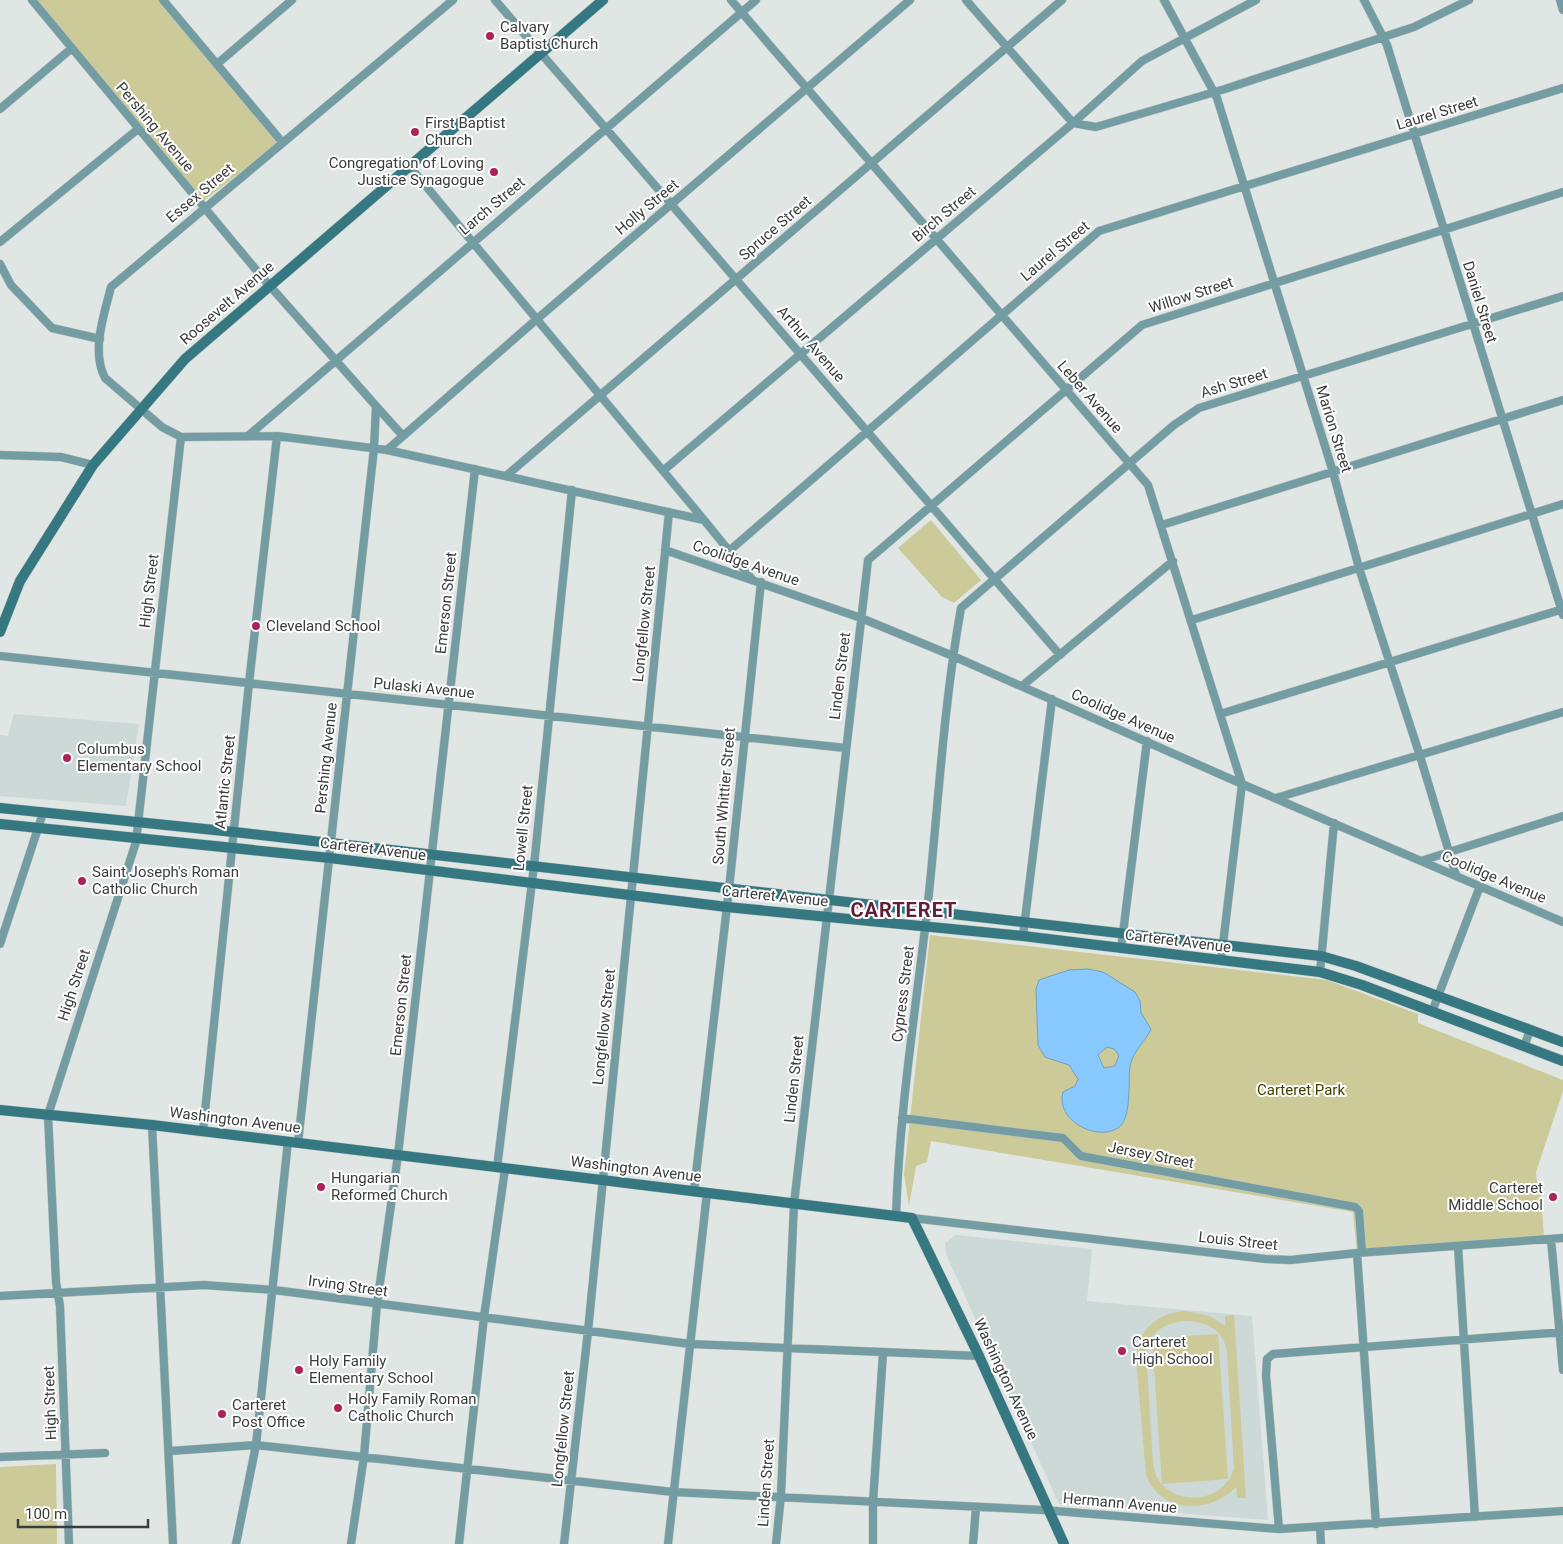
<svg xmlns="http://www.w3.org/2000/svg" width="1563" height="1544" viewBox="0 0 1563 1544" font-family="Roboto,sans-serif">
	<rect width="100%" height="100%" fill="#e0e6e4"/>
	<path fill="#ccd9d6" d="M14,714L139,724L126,806L0,796V735L8,736Z
		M956,1235L1092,1249L1087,1301L1252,1316L1268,1520L1059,1504L946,1254L945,1243Z"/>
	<path fill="#cbca98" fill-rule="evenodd" d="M31,0H166L282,140L201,203Z
		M931,520L981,580L954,603L942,597L898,548Z
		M930,935L1327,980L1418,1014V1023L1563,1080V1091L1536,1172L1537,1182H1540L1544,1238L1357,1254L1353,1212L931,1141L927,1162L916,1166L909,1206L904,1174Z
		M1185,1311L1210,1316L1225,1326V1316L1234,1315L1246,1498H1237L1236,1487C1211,1514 1160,1514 1146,1475L1136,1359C1137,1330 1157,1313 1185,1311ZM1183,1321C1204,1320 1224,1329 1227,1352L1234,1468C1223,1509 1159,1507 1153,1464L1146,1349C1151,1331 1165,1324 1183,1321Z
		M1218,1334L1228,1479L1162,1484L1152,1338Z
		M56,1464L57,1544H0V1467Z"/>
	<path fill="#88caff" stroke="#71a0c4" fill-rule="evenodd" d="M1088,969L1103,972L1135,992L1140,1001L1141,1013L1151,1029C1145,1042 1133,1051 1130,1066C1128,1082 1132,1119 1118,1128C1095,1142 1055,1119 1063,1092L1075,1086L1078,1079L1069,1065L1045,1057L1038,1045L1036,989L1039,980L1069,970ZM1107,1047L1114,1049L1119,1055L1115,1066L1104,1068L1098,1055Z"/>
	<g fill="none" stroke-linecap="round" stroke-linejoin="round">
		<defs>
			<path id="street" d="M32,0L262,277L376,406L374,448L298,1143
				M163,0L282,142
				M453,0L111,287C104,315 91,351 105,378L162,427L181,437L277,436L387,450L704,520L751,578
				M495,0L1060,655
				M731,0L1148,485L1242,784L1221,961
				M966,0L1073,123L1096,127L1225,89L1414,27L1469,0
				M1164,0L1217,98L1333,472L1359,568L1420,756L1456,875
				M1364,0L1387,45L1563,615
				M1560,0L1563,10
				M217,64L292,0
				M0,109L72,48
				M410,167L704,520
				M0,242L138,129
				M0,264L11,285L52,328L100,339
				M376,406L403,436
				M248,436L756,0
				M387,450L537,319L910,0
				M0,455L61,457L93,465
				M664,470L1073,123L1142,61L1256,0
				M506,476L1062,0
				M1162,525L1563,400
				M665,550L861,618L953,656L1242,784L1563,922
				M729,551L1099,231L1563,88
				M1192,620L1563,504
				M0,656L845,748
				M1022,686L1173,561
				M1220,714L1563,609
				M1276,798L1563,712
				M1421,861L1563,816
				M1023,936L1052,699
				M0,944L43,813
				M1121,949L1147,741
				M1320,972L1334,823
				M1432,1012L1480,886
				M1524,1047L1530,1030
				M902,1118L1063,1138L1081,1156L1355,1207L1359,1211L1362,1252
				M152,1125L173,1544
				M203,1131L249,683L277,436
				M497,1168L534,866L572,490
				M694,1191L729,889L761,582
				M896,1217C899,1114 915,1014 927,912C938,811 943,708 961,608L1174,425L1199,408L1563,296
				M912,1218L1266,1259L1291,1260L1357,1253L1563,1238
				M1551,1239L1563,1370
				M1458,1246L1475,1517
				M1357,1253L1376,1524
				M0,1296L204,1285L274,1290L690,1344L979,1356
				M170,1451L256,1445L673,1492L1043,1510L1279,1529L1563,1511
				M0,1457L105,1453
				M1320,1528L1321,1544
				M1279,1529L1266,1375L1267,1359L1273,1354L1563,1332
				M69,1544L60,1306L56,1282L48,1115L136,842L181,437
				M236,1544L256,1445L288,1141
				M351,1544L364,1456L377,1304L398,1155L475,469
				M459,1544L484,1317L505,1169
				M564,1544L588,1331L669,512
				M668,1544L707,1193
				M776,1544L781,1495L794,1204L868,560L1142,325L1563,192
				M873,1544V1502L883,1353
				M973,1544L976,1507"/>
			<path id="secondary" d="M0,632L20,581L93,465L185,359L603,0
				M0,808L234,832L1321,956L1356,966L1563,1042
				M0,824L330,858L727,907L1023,936L1320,972L1362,985L1563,1061
				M0,1110L152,1125L912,1218L979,1356L1064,1544"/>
		</defs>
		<use href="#street" stroke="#bfc4c2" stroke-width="9"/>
		<use href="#secondary" stroke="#bfc4c2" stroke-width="11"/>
		<use href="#street" stroke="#739ca3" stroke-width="8"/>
		<use href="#secondary" stroke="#357882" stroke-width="10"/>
	</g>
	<g fill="#af2159" stroke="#fff" stroke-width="2">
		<circle cx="490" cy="36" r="5"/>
		<circle cx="415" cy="132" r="5"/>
		<circle cx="494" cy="172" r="5"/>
		<circle cx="256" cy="626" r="5"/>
		<circle cx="67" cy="758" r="5"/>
		<circle cx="82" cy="881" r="5"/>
		<circle cx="321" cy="1187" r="5"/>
		<circle cx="1553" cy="1197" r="5"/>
		<circle cx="1122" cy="1351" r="5"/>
		<circle cx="299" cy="1370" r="5"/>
		<circle cx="338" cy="1408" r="5"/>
		<circle cx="222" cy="1414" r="5"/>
	</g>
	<g text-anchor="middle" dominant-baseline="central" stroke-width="4" stroke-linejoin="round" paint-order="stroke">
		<g font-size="15" fill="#3b3d3c" stroke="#fff" text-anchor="start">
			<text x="500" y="27">Calvary<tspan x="500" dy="17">Baptist Church</tspan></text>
			<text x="425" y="123">First Baptist<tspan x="425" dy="17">Church</tspan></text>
			<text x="484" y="163" text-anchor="end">Congregation of Loving<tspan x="484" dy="17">Justice Synagogue</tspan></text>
			<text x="266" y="626">Cleveland School</text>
			<text x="77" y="749">Columbus<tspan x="77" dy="17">Elementary School</tspan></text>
			<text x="92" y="872">Saint Joseph's Roman<tspan x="92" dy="17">Catholic Church</tspan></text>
			<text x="331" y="1178">Hungarian<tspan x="331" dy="17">Reformed Church</tspan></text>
			<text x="1543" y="1188" text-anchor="end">Carteret<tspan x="1543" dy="17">Middle School</tspan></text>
			<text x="1132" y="1342">Carteret<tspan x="1132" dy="17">High School</tspan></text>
			<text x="309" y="1361">Holy Family<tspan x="309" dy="17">Elementary School</tspan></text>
			<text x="348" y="1399">Holy Family Roman<tspan x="348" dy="17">Catholic Church</tspan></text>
			<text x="232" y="1405">Carteret<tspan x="232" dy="17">Post Office</tspan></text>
		</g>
		<g font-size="15" fill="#3b3d3c" stroke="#fff">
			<text transform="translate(1437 113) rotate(-17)">Laurel Street</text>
			<text transform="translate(155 127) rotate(50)">Pershing Avenue</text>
			<text transform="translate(200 193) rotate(-40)">Essex Street</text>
			<text transform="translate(492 206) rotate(-40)">Larch Street</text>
			<text transform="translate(647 207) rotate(-40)">Holly Street</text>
			<text transform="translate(944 214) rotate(-40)">Birch Street</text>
			<text transform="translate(775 228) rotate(-41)">Spruce Street</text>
			<text transform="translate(1055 251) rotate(-40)">Laurel Street</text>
			<text transform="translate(1191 295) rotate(-18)">Willow Street</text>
			<text transform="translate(1480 302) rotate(73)">Daniel Street</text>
			<text transform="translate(227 303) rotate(-41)">Roosevelt Avenue</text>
			<text transform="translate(811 344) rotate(49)">Arthur Avenue</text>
			<text transform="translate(1234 383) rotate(-17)">Ash Street</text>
			<text transform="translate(1090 397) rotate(49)">Leber Avenue</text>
			<text transform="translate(1334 429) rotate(73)">Marion Street</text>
			<text transform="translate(746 563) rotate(19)">Coolidge Avenue</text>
			<text transform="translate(149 591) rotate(-83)">High Street</text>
			<text transform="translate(446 603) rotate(-84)">Emerson Street</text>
			<text transform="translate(644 624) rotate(-84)">Longfellow Street</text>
			<text transform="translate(840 676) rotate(-83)">Linden Street</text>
			<text transform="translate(424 688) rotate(6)">Pulaski Avenue</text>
			<text transform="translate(1123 716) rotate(24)">Coolidge Avenue</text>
			<text transform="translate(326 758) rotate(-84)">Pershing Avenue</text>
			<text transform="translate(225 782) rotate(-84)">Atlantic Street</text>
			<text transform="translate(724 796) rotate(-85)">South Whittier Street</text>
			<text transform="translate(523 828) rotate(-84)">Lowell Street</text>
			<text transform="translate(373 849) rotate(7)">Carteret Avenue</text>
			<text transform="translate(1494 877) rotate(23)">Coolidge Avenue</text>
			<text transform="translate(775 896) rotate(6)">Carteret Avenue</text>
			<text transform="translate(1178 941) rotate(7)">Carteret Avenue</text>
			<text transform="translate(74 985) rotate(-72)">High Street</text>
			<text transform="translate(903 994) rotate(-83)">Cypress Street</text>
			<text transform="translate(401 1005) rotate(-84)">Emerson Street</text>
			<text transform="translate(604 1027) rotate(-84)">Longfellow Street</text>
			<text transform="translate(794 1079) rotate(-84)">Linden Street</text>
			<text transform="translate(235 1120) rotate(7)">Washington Avenue</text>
			<text transform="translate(1151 1155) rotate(11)">Jersey Street</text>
			<text transform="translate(636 1169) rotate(7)">Washington Avenue</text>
			<text transform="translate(1238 1241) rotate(6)">Louis Street</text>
			<text transform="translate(348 1286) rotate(8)">Irving Street</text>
			<text transform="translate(1006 1379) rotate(65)">Washington Avenue</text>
			<text transform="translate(50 1403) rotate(-92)">High Street</text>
			<text transform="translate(563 1429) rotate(-84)">Longfellow Street</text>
			<text transform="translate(766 1483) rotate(-86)">Linden Street</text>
			<text transform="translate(1120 1503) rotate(5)">Hermann Avenue</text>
		</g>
		<g font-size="15" fill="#423f00" stroke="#fff">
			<text x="1301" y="1090">Carteret Park</text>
		</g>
		<g font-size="20" font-weight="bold" letter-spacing="1" fill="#631f36" stroke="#fff">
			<text x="904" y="910">CARTERET</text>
		</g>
	</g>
	<path d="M18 1519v8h130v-8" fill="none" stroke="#3b3d3c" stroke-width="2.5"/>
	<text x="25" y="1519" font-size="15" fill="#3b3d3c" stroke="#ffffff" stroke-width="4" paint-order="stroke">100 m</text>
</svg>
